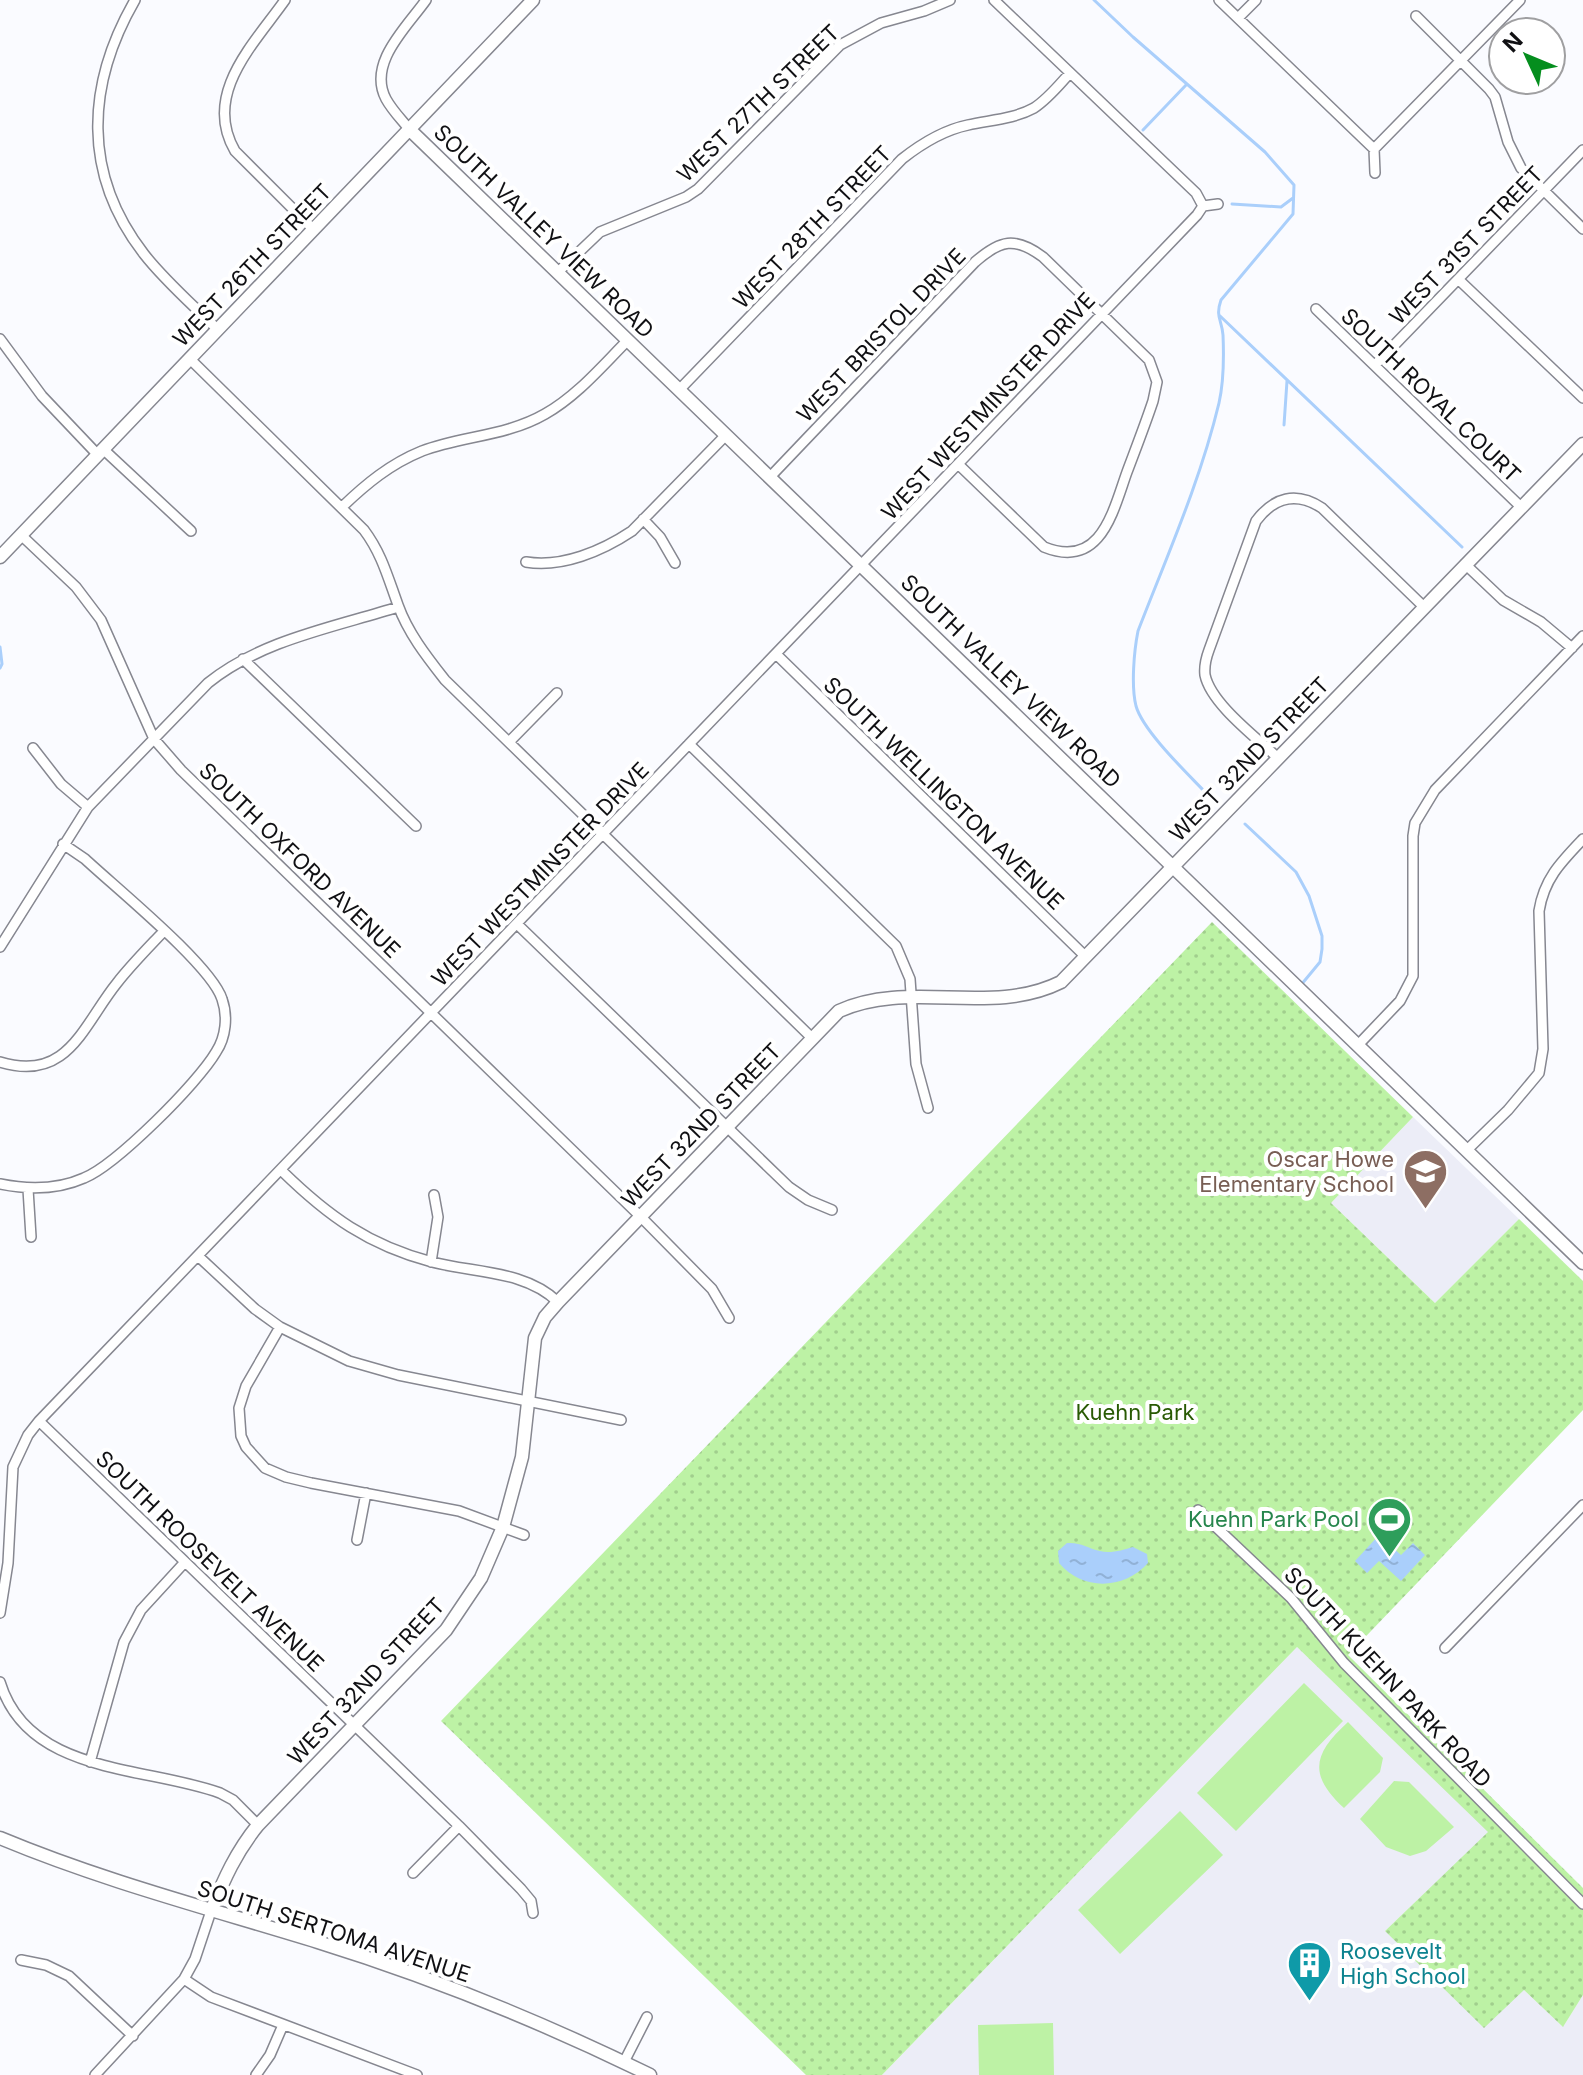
<svg xmlns="http://www.w3.org/2000/svg" width="1583" height="2075" viewBox="0 0 1583 2075" font-family="Inter,sans-serif">
	<defs>
		<pattern id="park-dots" width="8" height="8" patternUnits="userSpaceOnUse" patternTransform="scale(2)"><rect width="8" height="8" fill="#bdf2a5"/><path d="M2 2h.1M6 6h.1" fill="none" stroke="#a1ce8d" stroke-width="1.8" stroke-linecap="round"/></pattern>
		<pattern id="water-ripples" width="26" height="14" patternUnits="userSpaceOnUse" patternTransform="scale(2)"><rect width="26" height="14" fill="#aacffb"/><path d="M2 4q2-2 4 0t4 0M15 11q2-2 4 0t4 0" fill="none" stroke="#91b1d6"/></pattern>
	</defs>
	<rect width="100%" height="100%" fill="#fafbff"/>
	<path fill="#ecedf7" d="M1413,1117L1519,1219L1435,1303L1331,1203Z
		M1297,1647L1489,1832L1386,1930L1524,1990L1563,2027L1583,1995V2075H882Z"/>
	<path fill="#bdf2a5" d="M1304,1683L1343,1721L1236,1831L1197,1793Z
		M1348,1722L1383,1758L1380,1772L1344,1808C1307,1774 1314,1753 1348,1722Z
		M1394,1781L1409,1782L1454,1827L1426,1851L1410,1856L1386,1847L1360,1819Z
		M1180,1811L1223,1855L1120,1954L1078,1910Z
		M1053,2023L1054,2075H979L978,2025Z"/>
	<path fill="url(#park-dots)" d="M1212,922L1413,1117L1331,1203L1435,1303L1519,1219L1583,1281V1410L1348,1655L1583,1888V1995L1563,2027L1524,1990L1484,2028L1385,1931L1488,1832L1297,1647L882,2075H806L441,1721Z"/>
	<path fill="url(#water-ripples)" d="M1379,1535L1401,1555L1413,1543L1425,1555L1401,1581L1379,1561L1367,1573L1355,1561Z
		M1067,1543C1081,1542 1087,1548 1100,1551C1110,1554 1123,1550 1133,1547L1147,1554L1148,1563C1124,1590 1082,1591 1059,1563L1058,1551Z"/>
	<g fill="none" stroke-linecap="round" stroke-linejoin="round">
		<path stroke="#aacffb" stroke-width="3" d="M1094,0L1133,37L1265,152L1294,185L1293,214L1221,300C1215,317 1222,320 1223,335C1224,358 1224,381 1219,403C1200,482 1167,556 1138,631C1134,651 1131,686 1136,706C1143,731 1187,773 1206,793
			M1143,130L1187,84
			M1232,204L1281,207L1293,198
			M1219,315L1462,547
			M1284,425L1287,381
			M0,647L2,664L0,668
			M1245,824L1296,872L1309,896L1322,936V949L1320,962L1301,985"/>
		<defs>
			<path id="street" d="M135,0C86,85 82,174 144,254C165,281 193,305 217,329
				M285,0C254,44 202,94 235,151L314,230
				M994,0L1196,193L1203,206
				M1219,0L1374,149
				M1416,16L1489,89L1495,97L1508,142L1521,168L1583,229
				M1238,18L1256,0
				M409,129C401,119 392,110 386,99C367,63 407,27 426,0
				M1375,173L1374,149L1520,0
				M1203,206L1218,204
				M558,272L600,232L686,197L698,189L840,45L881,23L924,11L950,0
				M1458,279L1583,398
				M1316,309L1521,507
				M0,339L42,396L98,455
				M190,359L364,530C382,554 388,578 398,605C408,633 427,657 445,680L812,1038
				M1375,365L1583,150
				M680,389L902,159C921,144 944,130 968,125C990,120 1014,119 1034,108C1048,99 1059,85 1070,73
				M103,449L191,531
				M770,477L975,262C1000,240 1015,236 1043,257L1149,360L1157,382L1153,401C1145,425 1136,448 1127,472C1113,511 1101,570 1044,547L959,465
				M342,507C366,484 390,464 422,451C462,436 507,436 545,414C577,396 602,366 628,340
				M643,519L660,537L675,563
				M21,535L76,587L101,620L154,739L181,770L641,1217L712,1289L729,1318
				M526,562C562,568 602,551 632,531L726,435
				M1465,564L1503,600L1541,622L1572,648
				M777,655L1086,957
				M243,659L416,826
				M509,742L557,693
				M689,744L896,946L910,979L916,1064L928,1108
				M33,748L61,784L88,807
				M1278,758C1257,738 1211,704 1205,675C1204,666 1206,658 1209,650L1256,521C1274,497 1296,491 1322,508L1423,606
				M517,924L789,1187L808,1200L832,1210
				M0,947L88,807L208,683C261,640 335,627 398,607
				M1358,1045L1400,1001L1413,976V836L1415,823L1435,790L1583,636
				M0,1062C68,1083 83,1025 117,983C131,965 148,948 163,932
				M1467,1150L1508,1110L1539,1073L1543,1049L1539,911C1544,879 1561,862 1583,839
				M282,1171C328,1216 368,1245 432,1262C474,1273 525,1270 558,1302
				M0,1184C29,1190 57,1190 84,1178C116,1165 198,1083 216,1052C226,1037 228,1016 222,999C211,965 116,888 85,859L63,844
				M28,1189L31,1237
				M198,1256L255,1309L280,1327L349,1361L398,1375L621,1420
				M431,1262L438,1217L434,1195
				M280,1327L246,1386L239,1408L241,1436L246,1447L265,1468L286,1477L311,1483L459,1511L524,1535
				M39,1421L459,1826L521,1889L531,1901L533,1913
				M1198,1510L1291,1598L1344,1663L1583,1904
				M357,1540L366,1493
				M0,1613L8,1563L13,1467L28,1435L39,1421L1197,215L1203,206
				M1445,1648L1583,1505
				M0,1682C28,1775 146,1766 220,1793L233,1800L258,1825
				M90,1762L124,1642L141,1610L185,1562
				M413,1873L459,1826
				M21,1960L46,1965L69,1976L133,2036
				M184,1979L211,1997L417,2075
				M624,2062L647,2017
				M95,2075L184,1979L195,1959L211,1911
				M256,2075L270,2055L283,2025"/>
			<path id="secondary" d="M409,129L1583,1263
				M0,557L533,0
				M0,1838C103,1881 211,1909 318,1942C431,1977 544,2023 650,2075
				M211,1911C224,1879 236,1852 258,1825L446,1630L481,1578L503,1527L522,1457L535,1338L545,1317L558,1302L839,1011C909,979 991,1017 1061,982L1583,444"/>
		</defs>
		<use href="#street" stroke="#868790" stroke-width="12"/>
		<use href="#secondary" stroke="#868790" stroke-width="15"/>
		<use href="#street" stroke="#fff" stroke-width="9"/>
		<use href="#secondary" stroke="#fff" stroke-width="12"/>
	</g>
	<defs>
		<symbol id="school-pin" viewBox="-11 -11 22 30"><path d="M0 17L-7.5 6A9.5 9.5 0 1 1 7.5 6Z" fill="#8d6e63" stroke="#fff"/><path d="M0-5L7-2L0 1L-7-2ZM-4 1L0 2.5L4 1V4Q0 6-4 4Z" fill="#fff"/></symbol>
		<symbol id="stadium-pin" viewBox="-11 -11 22 30"><path d="M0 17L-7.5 6A9.5 9.5 0 1 1 7.5 6Z" fill="#2e9e5b" stroke="#fff"/><path d="M0-5a6.5 5 0 1 0 0 10a6.5 5 0 1 0 0-10ZM-3.5-1.8h7v3.6h-7Z" fill="#fff"/></symbol>
		<symbol id="building-pin" viewBox="-11 -11 22 30"><path d="M0 17L-7.5 6A9.5 9.5 0 1 1 7.5 6Z" fill="#0f9aa8" stroke="#fff"/><path d="M-4-6H4V6H1V3H-1V6H-4ZM-2.5-4.3h1.7v1.8h-1.7ZM.8-4.3h1.7v1.8H.8ZM-2.5-1h1.7V.8h-1.7ZM.8-1h1.7V.8H.8Z" fill="#fff"/></symbol>
	</defs>
	<g fill-rule="evenodd">
		<use href="#school-pin" x="1400" y="1146" width="51" height="69"/>
		<use href="#stadium-pin" x="1364" y="1494" width="51" height="69"/>
		<use href="#building-pin" x="1284" y="1938" width="51" height="69"/>
	</g>
	<g text-anchor="middle" dominant-baseline="central" stroke-width="8" stroke-linejoin="round" paint-order="stroke">
		<g font-size="22" fill="#101013" stroke="#fff">
			<text transform="translate(758 103) rotate(-44)">WEST 27TH STREET</text>
			<text transform="translate(812 227) rotate(-46)">WEST 28TH STREET</text>
			<text transform="translate(544 231) rotate(44)">SOUTH VALLEY VIEW ROAD</text>
			<text transform="translate(1466 245) rotate(-46)">WEST 31ST STREET</text>
			<text transform="translate(252 265) rotate(-46)">WEST 26TH STREET</text>
			<text transform="translate(881 335) rotate(-46)">WEST BRISTOL DRIVE</text>
			<text transform="translate(1431 395) rotate(44)">SOUTH ROYAL COURT</text>
			<text transform="translate(988 406) rotate(-47)">WEST WESTMINSTER DRIVE</text>
			<text transform="translate(1011 681) rotate(44)">SOUTH VALLEY VIEW ROAD</text>
			<text transform="translate(1249 759) rotate(-46)">WEST 32ND STREET</text>
			<text transform="translate(944 793) rotate(44)">SOUTH WELLINGTON AVENUE</text>
			<text transform="translate(300 860) rotate(44)">SOUTH OXFORD AVENUE</text>
			<text transform="translate(540 874) rotate(-46)">WEST WESTMINSTER DRIVE</text>
			<text transform="translate(701 1125) rotate(-46)">WEST 32ND STREET</text>
			<text transform="translate(210 1561) rotate(44)">SOUTH ROOSEVELT AVENUE</text>
			<text transform="translate(1388 1677) rotate(47)">SOUTH KUEHN PARK ROAD</text>
			<text transform="translate(366 1681) rotate(-47)">WEST 32ND STREET</text>
			<text transform="translate(334 1931) rotate(18)">SOUTH SERTOMA AVENUE</text>
		</g>
		<g font-size="22" fill="#785e54" stroke="#fff" text-anchor="end">
			<text x="1394" y="1159">Oscar Howe<tspan x="1394" dy="25">Elementary School</tspan></text>
		</g>
		<g font-size="22" fill="#295a04" stroke="#fff">
			<text x="1135" y="1412">Kuehn Park</text>
		</g>
		<g font-size="22" fill="#27864d" stroke="#fff" text-anchor="end">
			<text x="1359" y="1519">Kuehn Park Pool</text>
		</g>
		<g font-size="22" fill="#0d838f" stroke="#fff" text-anchor="start">
			<text x="1340" y="1951">Roosevelt<tspan x="1340" dy="25">High School</tspan></text>
		</g>
	</g>
	<g transform="translate(1527 56) rotate(314)"><circle r="38" fill="#ffffff" stroke="#9f9fa1" stroke-width="2"/>
	<path d="M0-6L14 30L0 20L-14 30Z" fill="#058e1e"/>
	<text y="-12" font-size="22" font-weight="bold" text-anchor="middle" fill="#101013">N</text>
	</g>
</svg>
